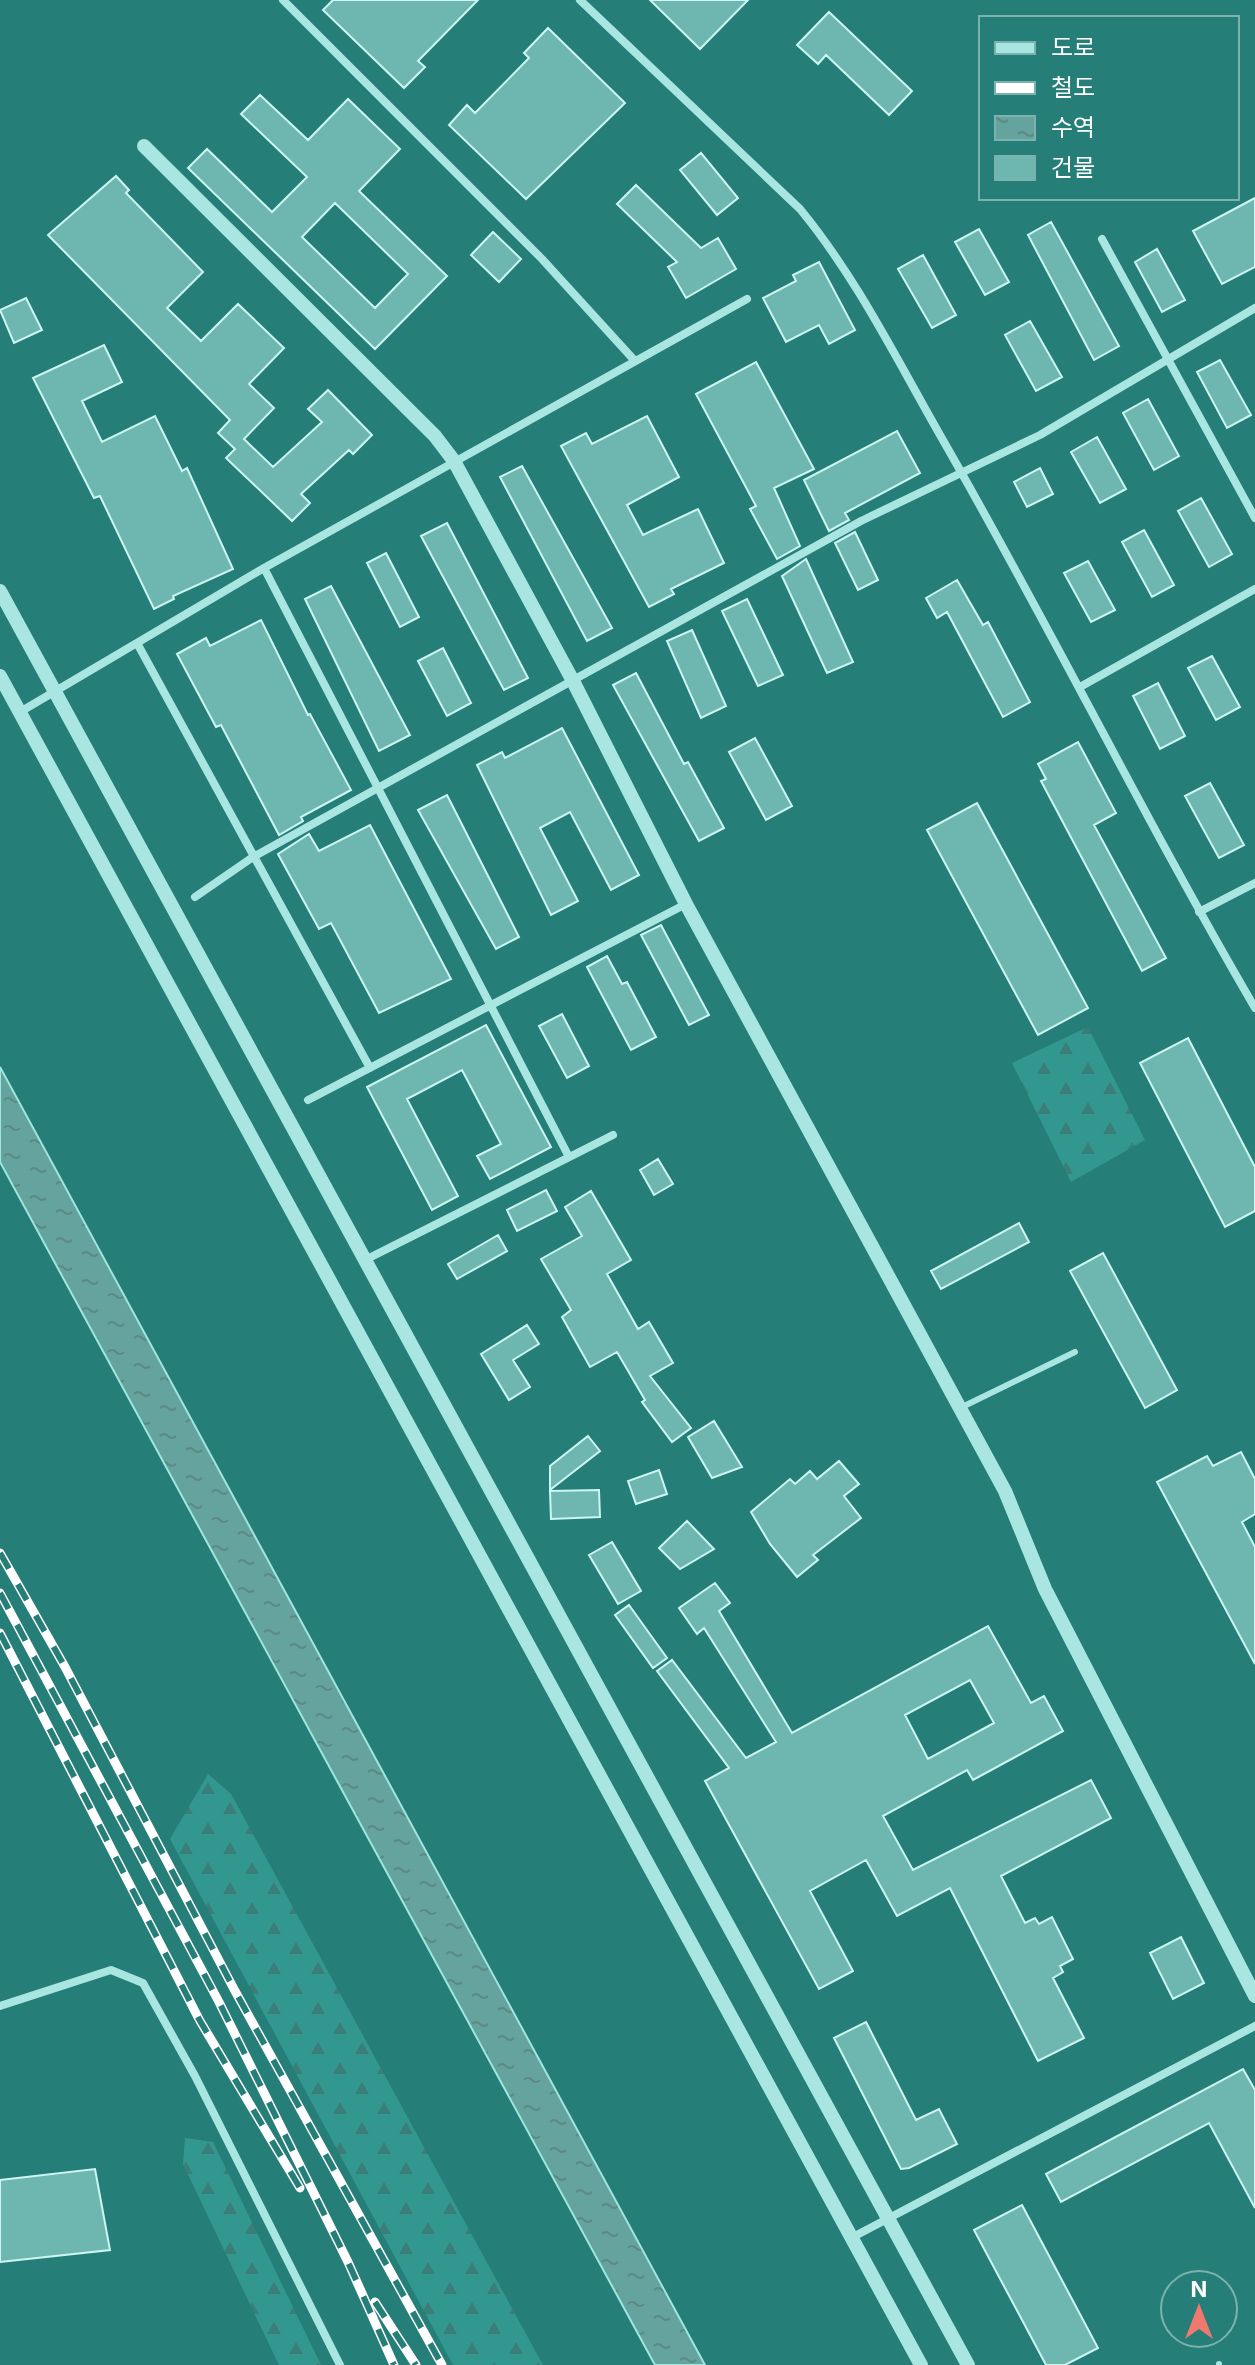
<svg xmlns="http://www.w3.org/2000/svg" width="1255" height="2365" viewBox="0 0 1255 2365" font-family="Inter,'Noto Sans KR',sans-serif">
	<defs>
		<pattern id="forest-firs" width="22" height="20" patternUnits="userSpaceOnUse" patternTransform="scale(2)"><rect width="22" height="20" fill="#32988f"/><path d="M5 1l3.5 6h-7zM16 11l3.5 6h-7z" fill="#3b7d78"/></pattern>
		<pattern id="water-ripples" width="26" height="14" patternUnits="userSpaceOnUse" patternTransform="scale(2)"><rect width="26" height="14" fill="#64a39e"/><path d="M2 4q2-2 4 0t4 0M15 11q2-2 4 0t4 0" fill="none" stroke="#5d8985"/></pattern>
	</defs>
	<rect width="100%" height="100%" fill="#257e78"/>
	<path fill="url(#forest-firs)" d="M1088,1027L1145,1140L1071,1182L1012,1063Z
		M208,1774L231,1794L543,2365H453L170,1839Z
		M185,2138L213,2142L321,2365H279L183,2164Z"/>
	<path fill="url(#water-ripples)" stroke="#9fe6df" stroke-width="2" d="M0,1067L705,2365H655L0,1162Z"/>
	<path fill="#6eb7b1" stroke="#cdf5f1" stroke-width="2" fill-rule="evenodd" d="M333,0H478L418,61L425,67L404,88L323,10Z
		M650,0H748L700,49Z
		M829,12L912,91L889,115L826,55L818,64L797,45Z
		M548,28L625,103L526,199L449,125L467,105L475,113L529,58L524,53Z
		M260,95L308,140L348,99L400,149L359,191L447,276L375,349L188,168L207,149L272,212L307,177L241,114ZM335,203L408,274L375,308L302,237Z
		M701,153L738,198L717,215L680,170Z
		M116,176L129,190L126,193L203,272L167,308L201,341L238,304L284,348L249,384L274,408L244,439L273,467L322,422L308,409L328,390L372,435L353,454L349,450L301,494L310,503L292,521L226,458L235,449L218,433L230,420L48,235Z
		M636,185L701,248L718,238L736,269L686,298L668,267L677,262L617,204Z
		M1255,198V267L1222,284L1193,231Z
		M1051,222L1119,346L1094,360L1028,235Z
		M979,229L1009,282L985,295L955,242Z
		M493,232L521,259L499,282L471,255Z
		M1157,249L1185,300L1162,312L1135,262Z
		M923,255L956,315L932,328L898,269Z
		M819,262L855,330L829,344L819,325L786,342L763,298L796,281L793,275Z
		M26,298L42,330L14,343L0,310Z
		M1030,321L1062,377L1036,391L1005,335Z
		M104,345L122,382L82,401L102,442L155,416L182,471L187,468L233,569L173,596L174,599L154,609L100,496L94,498L33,378Z
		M1220,360L1251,415L1227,428L1197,372Z
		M756,362L814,469L774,488L800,546L777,559L750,509L756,506L696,394Z
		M1148,399L1179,456L1154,470L1123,413Z
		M647,416L679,477L627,505L643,535L698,509L724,563L671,589L674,594L649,607L561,446L586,433L592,444Z
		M897,431L920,473L845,513L849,520L829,531L804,480Z
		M1097,437L1126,489L1100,503L1071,452Z
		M522,466L612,628L587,641L500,477Z
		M1040,468L1053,494L1027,507L1014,482Z
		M1201,498L1232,554L1209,567L1178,511Z
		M447,523L528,678L504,690L421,536Z
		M1144,530L1174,585L1152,597L1122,542Z
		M855,532L878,580L858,590L835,543Z
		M386,553L419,617L400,627L367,563Z
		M806,559L853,662L827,673L782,576Z
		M1088,561L1115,610L1091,622L1064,573Z
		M957,580L983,625L988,622L1030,702L1003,717L947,612L937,618L926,598Z
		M331,586L410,735L379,751L305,599Z
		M747,599L783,675L758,686L722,611Z
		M261,620L308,715L310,714L351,790L301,817L303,821L279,835L221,725L216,727L177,654L206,638L210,646Z
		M692,630L726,706L701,718L667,641Z
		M443,648L471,703L447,716L418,661Z
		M1212,656L1240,707L1216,720L1188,668Z
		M636,673L684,764L688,762L724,828L699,841L613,685Z
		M1158,683L1185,736L1160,749L1133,696Z
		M562,728L639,875L611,890L570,812L540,828L578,901L551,915L477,765L502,752L505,758Z
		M755,738L792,806L766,820L729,752Z
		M1078,742L1116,813L1094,825L1166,958L1142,971L1041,781L1046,779L1038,764Z
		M1210,783L1244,845L1219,858L1185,796Z
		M447,795L519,937L496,949L418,810Z
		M977,803L1088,1008L1038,1035L927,830Z
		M370,825L451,979L379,1013L331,923L319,929L278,854L309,834L319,851Z
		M661,925L709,1015L689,1025L641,935Z
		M607,956L622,984L627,982L656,1037L631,1050L587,967Z
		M562,1014L589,1066L567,1078L539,1026Z
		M486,1025L551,1147L490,1179L477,1156L501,1144L462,1070L407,1099L458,1196L432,1210L367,1087Z
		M1188,1038L1255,1167V1211L1225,1227L1140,1063Z
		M658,1159L673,1184L654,1195L640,1170Z
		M546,1190L557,1211L517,1231L507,1210Z
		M591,1191L631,1260L607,1274L638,1329L649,1322L673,1363L650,1376L691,1428L672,1442L642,1402L645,1400L617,1352L590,1367L562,1317L571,1310L541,1259L582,1236L565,1207Z
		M1019,1223L1029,1242L941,1289L931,1271Z
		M498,1235L507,1251L457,1279L448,1264Z
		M1103,1253L1177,1390L1145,1408L1070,1271Z
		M527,1325L539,1344L513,1360L530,1387L509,1400L481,1354Z
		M714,1421L742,1467L712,1478L688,1437Z
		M588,1436L600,1451L550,1490V1466Z
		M1241,1452L1255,1479V1514L1242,1522L1255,1547V1664L1157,1482L1207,1456L1213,1466Z
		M839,1461L859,1484L844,1496L861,1518L813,1555L818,1560L797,1577L770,1544L751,1512L790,1479L795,1484L810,1471L817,1479Z
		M659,1470L667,1494L636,1504L628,1481Z
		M599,1490L600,1517L551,1519L550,1491Z
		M687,1521L714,1549L680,1569L659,1548Z
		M612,1542L641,1591L618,1604L589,1555Z
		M715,1583L730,1603L719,1611L792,1733L988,1626L1031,1703L1044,1696L1063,1731L973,1780L967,1770L883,1816L913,1870L1091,1780L1111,1818L1001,1876L1025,1923L1035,1918L1039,1924L1052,1917L1073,1959L1060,1966L1063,1972L1053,1978L1084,2038L1038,2061L950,1888L897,1916L866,1860L810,1891L853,1971L819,1989L705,1781L729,1768L657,1671L672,1660L746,1758L776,1742L704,1628L697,1634L679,1608ZM970,1680L994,1723L928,1759L905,1715Z
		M629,1605L667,1658L653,1668L615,1615Z
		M1181,1937L1204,1983L1173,1999L1150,1953Z
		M866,2022L916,2120L939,2109L957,2144L909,2168L901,2169L834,2038Z
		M1243,2069L1255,2090V2208L1209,2123L1061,2202L1046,2174Z
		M95,2169L110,2250L0,2262V2180Z
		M1022,2205L1098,2348L1065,2365H1046L974,2230Z"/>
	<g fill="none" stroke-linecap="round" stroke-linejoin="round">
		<path stroke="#aae6e1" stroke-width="6" d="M960,1408L1075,1352
			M1219,2364V2365"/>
		<path stroke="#aae6e1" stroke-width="8" d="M283,0L542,259L635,361
			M580,0L800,209C856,277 896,358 940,435C1049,624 1145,820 1255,1008
			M1102,239L1255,518
			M264,568L569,1157
			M137,643L370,1068
			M1080,687L1255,589
			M20,712L264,568L747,299
			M195,897L253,857L861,521L1040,435L1255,308
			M1199,912L1255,883
			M308,1100L686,904
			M365,1260L613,1135
			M0,2006L111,1970L143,1983L195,2076L340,2365
			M851,2238L1255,2026"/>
		<path stroke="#aae6e1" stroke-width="14" d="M144,146L435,436L454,461L573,681L686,904L1005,1491L1045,1589L1255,1996
			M0,591L968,2365
			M0,676L921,2365"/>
		<defs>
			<path id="rail" d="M0,1553L65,1667L235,1991L442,2365
				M0,1593L219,2002L348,2262L394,2365
				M0,1633L200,2021L300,2188
				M375,2302L416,2365"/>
		</defs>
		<use href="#rail" stroke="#fff" stroke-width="9"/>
		<use href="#rail" stroke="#257e78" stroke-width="6" stroke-dasharray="18" stroke-linecap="butt"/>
	</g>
	<rect x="979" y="16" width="260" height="184" fill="#257e78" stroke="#7cb2ae" stroke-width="2"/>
	<rect x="995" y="42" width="40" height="12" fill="#aae6e1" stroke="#7cb2ae" stroke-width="2"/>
	<text x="1051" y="56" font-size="24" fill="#ffffff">도로</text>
	<rect x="995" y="82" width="40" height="12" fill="#ffffff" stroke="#7cb2ae" stroke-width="2"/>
	<text x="1051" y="96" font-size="24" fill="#ffffff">철도</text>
	<rect x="995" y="116" width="40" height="24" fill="url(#water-ripples)" stroke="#7cb2ae" stroke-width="2"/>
	<text x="1051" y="136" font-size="24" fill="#ffffff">수역</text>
	<rect x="995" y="156" width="40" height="24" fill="#6eb7b1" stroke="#7cb2ae" stroke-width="2"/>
	<text x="1051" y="176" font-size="24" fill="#ffffff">건물</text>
	<g transform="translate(1199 2309)"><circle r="38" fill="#257e78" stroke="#7cb2ae" stroke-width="2"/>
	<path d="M0-6L14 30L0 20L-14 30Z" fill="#ef786f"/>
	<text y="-12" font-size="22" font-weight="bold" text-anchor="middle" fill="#ffffff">N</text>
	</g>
</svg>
